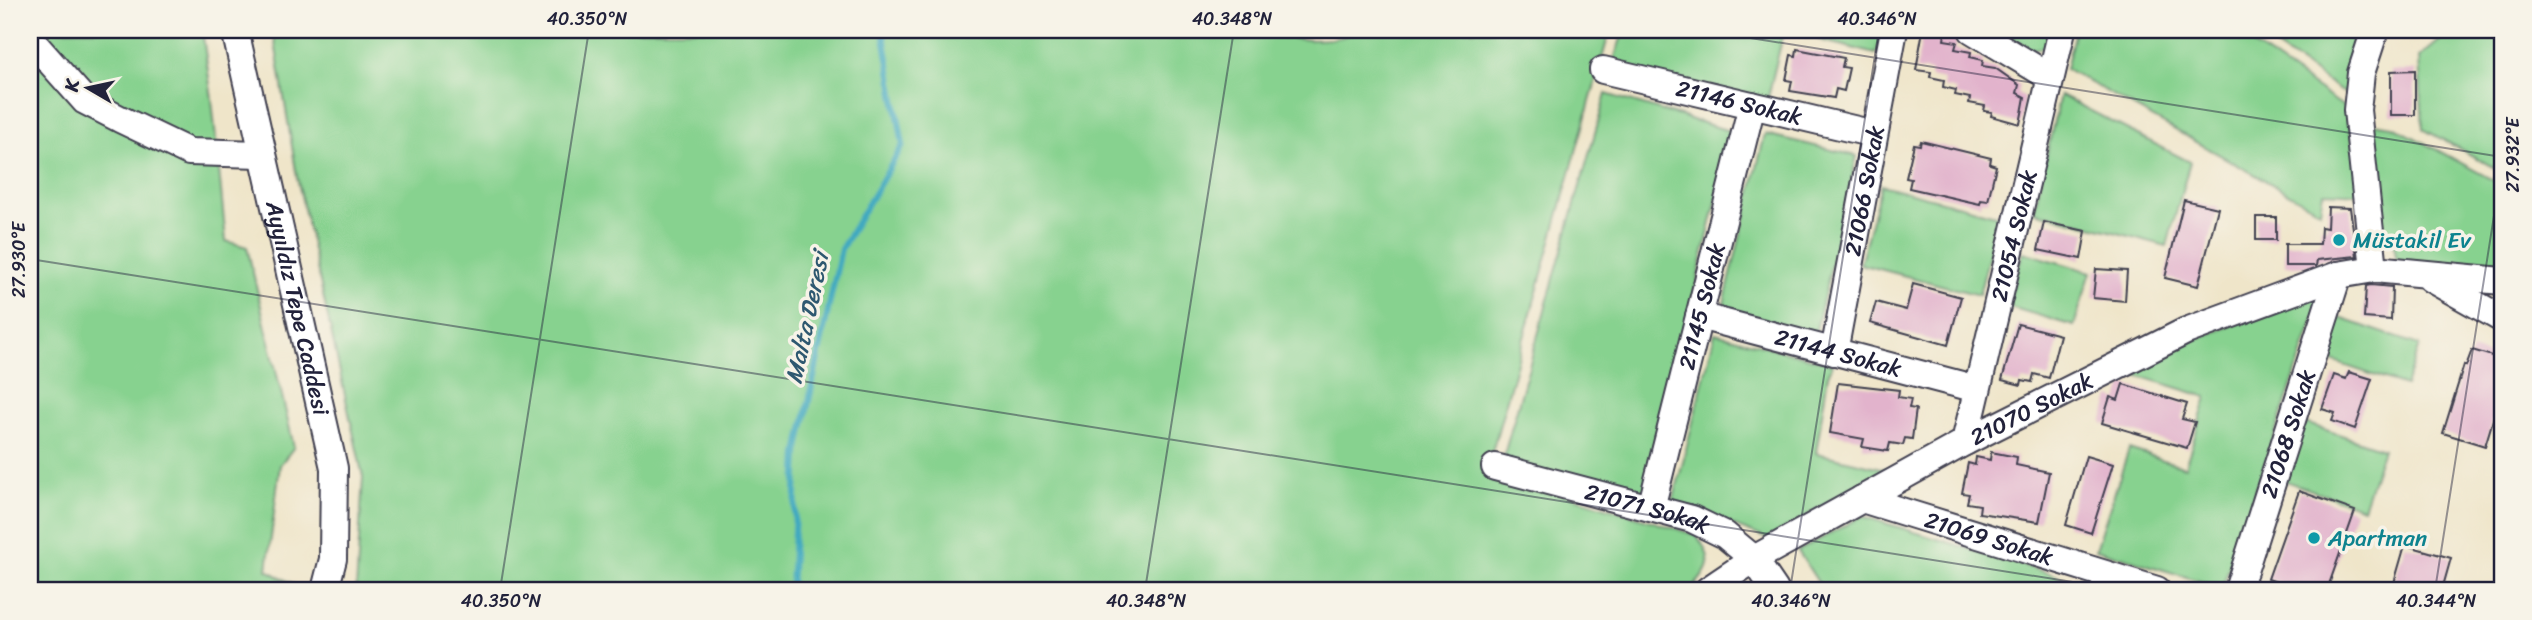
<svg xmlns="http://www.w3.org/2000/svg" width="2532" height="620" viewBox="0 0 2532 620" font-family="Sriracha,sans-serif">
	<rect width="100%" height="100%" fill="#f7f3e8"/>
	<filter id="ink" filterUnits="userSpaceOnUse"><feTurbulence type="fractalNoise" baseFrequency=".0143" numOctaves="2"/><feDisplacementMap in="SourceGraphic" scale="14" xChannelSelector="R" yChannelSelector="G"/><feConvolveMatrix kernelMatrix="1 2 1 2 8 2 1 2 1" color-interpolation-filters="sRGB"/></filter>
	<filter id="wash" filterUnits="userSpaceOnUse"><feTurbulence type="fractalNoise" baseFrequency=".00686" numOctaves="4" result="noise"/><feDisplacementMap in="SourceGraphic" scale="28" xChannelSelector="R" yChannelSelector="G"/><feGaussianBlur stdDeviation="1.57" result="paint"/><feColorMatrix in="noise" values="0 0 0 0 0 0 0 0 0 0 0 0 0 0 0 0 0 1.4 0 .05"/><feComposite in="paint" operator="in"/></filter>
	<g filter="url(#wash)">
		<rect width="100%" height="100%" fill="#efe5c9"/>
		<path fill="#87d28f" stroke="#547a65" stroke-width="2" d="M30,30H202L212,99L226,241L247,247L294,447L280,465L267,570L293,584L290,590H30Z
			M273,30H1235C1273,34 1325,50 1360,30H1610L1487,470L1696,535C1716,560 1710,568 1691,590H356L363,477L297,177Z
			M1624,30H1883L1876,54L1784,31L1767,101L1611,68Z
			M1997,30H2051L2043,48L2031,49Z
			M2075,30H2232L2347,109L2363,194L2323,192L2320,211L2066,69Z
			M2251,30H2358L2346,75V94Z
			M2459,30H2502V172L2423,129L2419,58L2445,36Z
			M1606,94L1733,132L1644,499L1502,462Z
			M2060,95L2190,162L2167,246L2034,211Z
			M2366,122L2393,126L2502,185V276L2398,266L2392,235L2373,226Z
			M1765,134L1857,156L1815,334L1722,312Z
			M1881,185L1999,216L1979,295L1860,264Z
			M2023,252L2091,272L2074,326L2007,306Z
			M2317,294L2319,305L2222,588L2096,549L2129,449L2185,467L2207,397L2133,374L2179,345Z
			M2337,317L2419,345L2405,386L2323,358Z
			M1715,333L1833,364L1828,375L1816,453L1885,469L1768,539L1673,502Z
			M2305,423L2383,449L2363,508L2285,481Z
			M1862,516L2104,590H1823L1798,551Z"/>
		<g fill="none" stroke-linecap="round" stroke-linejoin="round">
			<path stroke="#40a9c0" stroke-width="6" d="M791,590L798,453L841,249L903,145L883,30"/>
		</g>
		<g id="blocks">
			<path fill="#e2b3cc" d="M1923,30L1945,34L1944,40L1957,42L1955,49L1971,52L1970,57L1983,60L1982,66L1995,68L2019,85L2017,93L2025,97L2020,124L1991,116L1992,112L1984,111L1985,106L1969,103L1970,98L1955,95L1956,90L1943,87L1944,80L1930,77L1931,72L1916,70Z
				M1797,49L1844,58L1842,67L1849,68L1844,91L1836,89L1834,98L1790,91L1792,81L1786,80L1791,55L1796,56Z
				M2415,70V115H2391V71Z
				M1921,141L1991,158L1990,164L1996,166L1988,201L1981,200L1980,204L1909,188L1911,179L1906,178L1914,144L1920,145Z
				M2184,200L2218,208L2198,286L2165,278Z
				M2328,207L2350,208L2357,256L2317,260L2316,266H2285V244H2320L2321,227L2327,228Z
				M2256,217H2276V240H2256Z
				M2044,222L2086,231L2081,259L2038,250Z
				M2096,269L2127,271L2125,301L2093,298Z
				M1913,284L1961,297L1948,345L1870,323L1876,302L1906,310Z
				M2371,285L2392,287L2391,320L2364,318L2366,286Z
				M2018,324L2060,335L2049,378L2034,374L2032,382L2022,380L2021,385L2002,380Z
				M2472,350L2502,359V390L2485,446L2443,433L2464,365L2466,366Z
				M2349,372L2372,379L2355,429L2332,421L2335,413L2322,409L2334,375L2346,379Z
				M1838,383L1899,390L1898,397L1911,399L1909,408L1916,409L1912,439L1905,438L1903,445L1890,443L1888,451L1862,447L1864,439L1830,433Z
				M2123,384L2187,404L2182,419L2195,422L2187,448L2102,423L2110,397L2118,400Z
				M1991,452L2017,457L2016,465L2049,472L2039,522L1979,513L1980,505L1967,503L1969,494L1962,493L1968,463L1975,465L1976,457L1990,460Z
				M2086,456L2113,464L2091,533L2066,525Z
				M2299,491L2355,511L2327,590H2300L2268,579Z
				M2405,545L2451,558L2442,590H2392Z"/>
		</g>
	</g>
	<g filter="url(#ink)">
		<use href="#blocks" fill-opacity="0" stroke="#413f50" stroke-width="2"/>
		<g fill="none" stroke-linecap="round" stroke-linejoin="round">
			<defs>
				<g id="minor">
					<path id="s1" d="M235,30L334,468L333,559L325,590"/>
					<path d="M1972,30L2050,77"/>
					<path d="M30,39L85,101L120,119L189,152L261,154"/>
					<path id="s2" d="M1603,70L1874,134"/>
					<path d="M2374,269L2357,110L2361,73L2375,30"/>
					<path d="M2431,279L2502,319"/>
					<path id="s3" d="M1699,316L1977,389"/>
					<path id="s4" d="M1834,352L1894,30"/>
					<path id="s5" d="M1965,442L2062,30"/>
					<path id="s6" d="M1495,467L1692,519L1725,535L1754,559L1775,590"/>
					<path id="s7" d="M1862,499L2157,590"/>
					<path id="s8" d="M1651,508L1752,105"/>
					<path id="s9" d="M1708,590L1754,559L1965,442L2186,331L2338,275L2374,269L2502,281"/>
					<path id="s10" d="M2238,590L2338,275"/>
				</g>
			</defs>
			<use href="#minor" stroke="#413f50" stroke-width="30"/>
			<path stroke="#413f50" stroke-width="3.5" stroke-dasharray="2 5" stroke-linecap="butt" d="M1308,30H1336"/>
			<use href="#minor" stroke="#fff" stroke-width="26"/>
		</g>
	</g>
	<path fill="none" stroke="#22223b" stroke-width="2" stroke-opacity="0.45" d="M1700,30L2502,157M30,259L2123,590M500,590L589,30M1145,590L1234,30M1790,590L1879,30M2435,590L2502,165"/>
	<g fill="#0f9aa8" stroke="#f7f3e8" stroke-width="2.5">
		<circle cx="2339" cy="240" r="7"/>
		<circle cx="2314" cy="538" r="7"/>
	</g>
	<g text-anchor="middle" dominant-baseline="central" stroke-width="7" stroke-linejoin="round" paint-order="stroke">
		<g font-size="23" fill="#22223b" stroke="#f7f3e8">
			<text stroke="none"><textPath href="#s2" startOffset="140">21146 Sokak</textPath></text>
			<text stroke="none"><textPath href="#s4" startOffset="164">21066 Sokak</textPath></text>
			<text stroke="none"><textPath href="#s5" startOffset="212">21054 Sokak</textPath></text>
			<text stroke="none"><textPath href="#s8" startOffset="208">21145 Sokak</textPath></text>
			<text stroke="none"><textPath href="#s1" startOffset="285">Ayyıldız Tepe Caddesi</textPath></text>
			<text stroke="none"><textPath href="#s3" startOffset="144">21144 Sokak</textPath></text>
			<text stroke="none"><textPath href="#s9" startOffset="371">21070 Sokak</textPath></text>
			<text stroke="none"><textPath href="#s10" startOffset="164">21068 Sokak</textPath></text>
			<text stroke="none"><textPath href="#s6" startOffset="158">21071 Sokak</textPath></text>
			<text stroke="none"><textPath href="#s7" startOffset="133">21069 Sokak</textPath></text>
		</g>
		<g font-size="23" fill="#0d838f" stroke="#f7f3e8" text-anchor="start">
			<text x="2353" y="240">Müstakil Ev</text>
			<text x="2328" y="538">Apartman</text>
		</g>
		<g font-size="24" font-style="italic" fill="#2e5870" stroke="#f7f3e8">
			<text transform="translate(807 318) rotate(-78)">Malta Deresi</text>
		</g>
	</g>
	<rect width="2532" height="620" fill="none" stroke="#f7f3e8" stroke-width="77"/>
	<g transform="translate(88 88) rotate(279)" stroke="#f7f3e8" stroke-width="5" paint-order="stroke">
	<path d="M0-5L12 26L0 18L-12 26Z" fill="#22223b"/>
	<text y="-10" font-size="19" font-weight="bold" text-anchor="middle" fill="#22223b">K</text>
	</g>
	<rect x="38" y="38" width="2456" height="544" fill="none" stroke="#22223b" stroke-width="2.5"/>
	<g font-size="18" text-anchor="middle" fill="#22223b">
		<text x="587" y="25">40.350°N</text>
		<text x="1232" y="25">40.348°N</text>
		<text x="1877" y="25">40.346°N</text>
		<text transform="translate(2513 155) rotate(-90)" y="6">27.932°E</text>
		<text transform="translate(19 260) rotate(-90)" y="6">27.930°E</text>
		<text x="501" y="607">40.350°N</text>
		<text x="1146" y="607">40.348°N</text>
		<text x="1791" y="607">40.346°N</text>
		<text x="2436" y="607">40.344°N</text>
	</g>
</svg>
